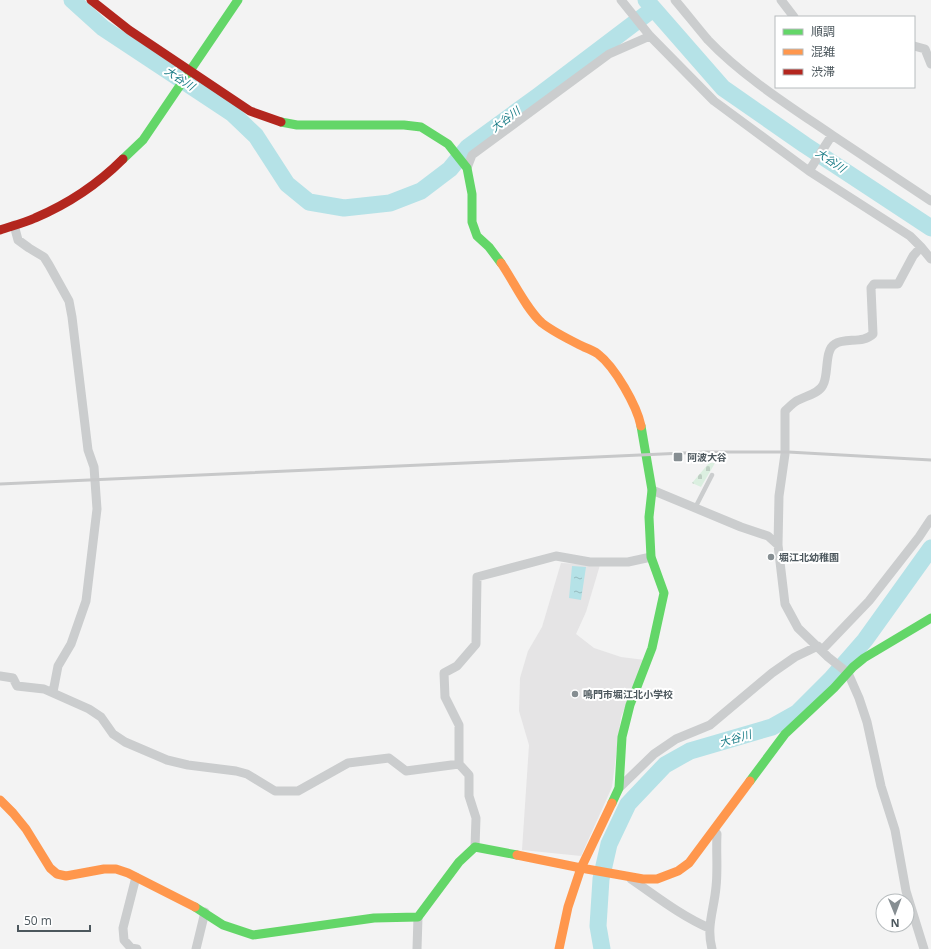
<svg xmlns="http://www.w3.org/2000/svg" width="931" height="949" viewBox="0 0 931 949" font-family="'Open Sans','Noto Sans JP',sans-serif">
	<defs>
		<pattern id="cemetery-stones" width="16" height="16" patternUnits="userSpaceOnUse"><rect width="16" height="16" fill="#dbefe0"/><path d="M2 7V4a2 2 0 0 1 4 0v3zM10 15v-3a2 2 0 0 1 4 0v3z" fill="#becfc3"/></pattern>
		<pattern id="water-ripples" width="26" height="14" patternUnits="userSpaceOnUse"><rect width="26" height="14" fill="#b5e2e7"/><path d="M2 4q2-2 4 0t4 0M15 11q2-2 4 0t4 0" fill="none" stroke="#95babe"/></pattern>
	</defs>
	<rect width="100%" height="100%" fill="#f3f3f3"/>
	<path fill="#e5e4e5" d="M561,563L600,565L586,612L576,634L594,648L621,657L645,660L621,717L612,787L581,856L522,850L529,745L519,711L520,678L528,651L542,627Z"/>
	<path fill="url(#cemetery-stones)" d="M709,463H715L701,487L692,483Z"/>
	<path fill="url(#water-ripples)" d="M572,566L586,567L581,600L569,598Z"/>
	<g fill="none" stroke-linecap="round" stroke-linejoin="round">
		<path stroke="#b5e2e7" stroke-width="17" d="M72,0L103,28L233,114L256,136L287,184L309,202L344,208L390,203L421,191L450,169L468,147L538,96L653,9
			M646,0L723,88L805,145L931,228
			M602,949L598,926L601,879L609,844L628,804L665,765L690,751L772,727L797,713L831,679L865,640L931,548"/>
		<path stroke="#cbcdce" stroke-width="4.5" d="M695,508L712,475"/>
		<path stroke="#cbcdce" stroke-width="9" d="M621,0L650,36L714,101L809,171L910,236L921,247L931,259
			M675,0C686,13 697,27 708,40C742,76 791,107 832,135L809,171
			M781,0L794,17
			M914,46L925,49L931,64
			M832,135L931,201
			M467,168L472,155L609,54L650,36
			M14,225L18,240L29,248L44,257L49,265L69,301L72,317L88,450L94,467L97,509L86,601L71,644L58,666L53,692
			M785,450V411C788,408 791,405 795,402C803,396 818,395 823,385C829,375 824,350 835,344C845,337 863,344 873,334L871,288L874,284H898L913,256L921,247
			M785,454L779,496L778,545L785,604L798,628L828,657L848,673L859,698L867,722L881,786L895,830L906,891L924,949
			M652,490L741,527L768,536L778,545
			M822,650L869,601L919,537L931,519
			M0,676L13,678L17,686L44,689L89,709L101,717L113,734L125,742L167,760L188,765L236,771L247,774L275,791H298L348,763L389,758L406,771L459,764
			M619,788L654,754L676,739L710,725L772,673L795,657L818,646
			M475,847L476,818L469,796V775L459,764V725L445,697L444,673L457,666L476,644L477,577L556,556L590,562H628L651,557
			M136,877L123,928L124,940L131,948L137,949
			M631,879C656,896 681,916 709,928
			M196,949L205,912
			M417,949L418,917
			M712,949C706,926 714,910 716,887C718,870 716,852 717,834L714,830"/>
		<path stroke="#63d668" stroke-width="9" d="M281,122L297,125H404L421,127L448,144L467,168L472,194V222L477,236L489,247L501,263
			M123,159L143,140L238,0
			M750,781L785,734L834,688L853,667L864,658L931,618
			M612,803L619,788L622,737L630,705L652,648L664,593L651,557L649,517L652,490L641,426
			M195,907L223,925L253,935L374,918L418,917L459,862L475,847L517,855"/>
		<path stroke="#ff974d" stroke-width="9" d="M501,263C513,280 526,309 542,323C555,333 570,340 584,347C589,349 594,351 598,354C615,367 637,406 641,426
			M0,800L13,813L26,829L50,868L57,874L66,876L104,869H116L128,873L195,907
			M517,855L581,868L643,879H657L678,871L689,863L750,781
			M559,949L568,907L581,868L612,803"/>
		<path stroke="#b3261e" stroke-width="9" d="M91,0L129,30L250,111L281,122
			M0,230C12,226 24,223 35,218C68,204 98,184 123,159"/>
		<path stroke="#c7c8c9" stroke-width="3" d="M0,484L706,452H788L931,460"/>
	</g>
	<g fill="#868e92" stroke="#fff" stroke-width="1.5">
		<rect x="673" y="452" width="10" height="10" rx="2"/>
		<circle cx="771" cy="557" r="4"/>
		<circle cx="575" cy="694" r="4"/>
	</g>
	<g text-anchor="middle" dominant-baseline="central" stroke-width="4" stroke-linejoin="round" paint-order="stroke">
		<g font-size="10" font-weight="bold" fill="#4c575d" stroke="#fff" text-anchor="start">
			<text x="687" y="457">阿波大谷</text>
			<text x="779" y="557">堀江北幼稚園</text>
			<text x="583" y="694">鳴門市堀江北小学校</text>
		</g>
		<g font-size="11" font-style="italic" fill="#1d7e88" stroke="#fff">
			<text transform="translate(180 78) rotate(33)">大谷川</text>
			<text transform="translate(505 119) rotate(-37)">大谷川</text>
			<text transform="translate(831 160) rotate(34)">大谷川</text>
			<text transform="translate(735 738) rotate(-16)">大谷川</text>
		</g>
	</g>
	<rect x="775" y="16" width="140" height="72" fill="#ffffff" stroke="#b7bcbe"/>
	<rect x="783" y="29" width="20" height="6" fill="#63d668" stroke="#b7bcbe"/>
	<text x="811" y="36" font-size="12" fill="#4c575d">順調</text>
	<rect x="783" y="49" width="20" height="6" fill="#ff974d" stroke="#b7bcbe"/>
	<text x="811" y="56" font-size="12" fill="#4c575d">混雑</text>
	<rect x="783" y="69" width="20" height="6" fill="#b3261e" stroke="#b7bcbe"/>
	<text x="811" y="76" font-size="12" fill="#4c575d">渋滞</text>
	<g transform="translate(895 913) rotate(179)"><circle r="19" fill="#ffffff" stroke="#b7bcbe"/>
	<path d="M0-3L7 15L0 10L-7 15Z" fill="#868e92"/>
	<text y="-6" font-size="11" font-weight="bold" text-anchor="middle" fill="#4c575d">N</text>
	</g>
	<path d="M18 925v6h72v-6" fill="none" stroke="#4c575d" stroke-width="2"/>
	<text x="24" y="925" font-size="12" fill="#4c575d" stroke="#ffffff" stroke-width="3" paint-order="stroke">50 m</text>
</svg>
